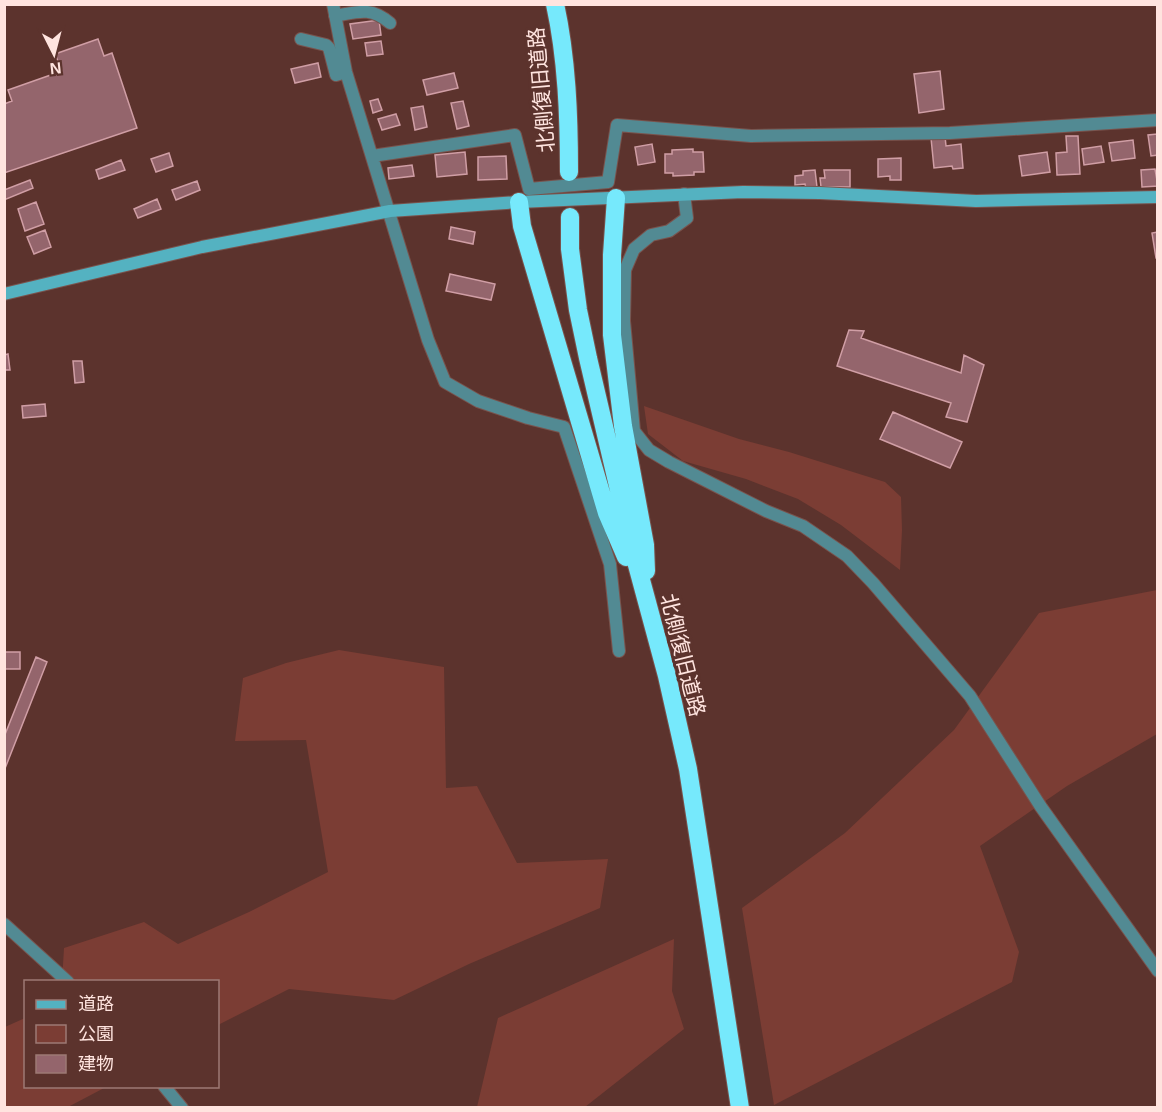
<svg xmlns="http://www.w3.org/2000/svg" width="1162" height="1112" viewBox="0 0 1162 1112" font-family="Helvetica,'Noto Sans JP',sans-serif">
	<rect width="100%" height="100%" fill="#5c332d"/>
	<path fill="#7b3d34" d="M644,406L739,439L789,452L885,482L901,497L902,530L900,570L841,525L798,499L746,479L683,461L648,434Z
		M1157,590V734L1067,786L980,846L1019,952L1012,982L774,1105L742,908L845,833L954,730L1039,613Z
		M339,650L444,667L446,788L477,786L517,863L608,859L600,908L469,964L394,1000L289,989L218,1025V982H62L64,948L144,922L178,944L249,912L328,872L306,740L235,741L243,678L286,663Z
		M674,939L672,991L684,1029L585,1107H477L498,1018Z
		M25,1018L26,1086L106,1087L68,1107H5V1027Z"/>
	<path fill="#94656c" stroke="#d09ea5" stroke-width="1.5" d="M379,20L381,35L353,39L350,24Z
		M98,39L104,56L112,53L137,128L4,173V104L12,101L8,90L62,71L55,54Z
		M381,41L383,54L367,56L365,43Z
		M318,63L321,77L295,83L291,69Z
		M940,71L944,109L919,113L914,74Z
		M454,73L458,88L427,95L423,80Z
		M378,99L382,110L373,113L370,101Z
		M463,101L469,126L457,129L451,103Z
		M423,106L427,127L415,130L411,108Z
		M396,114L400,125L382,130L378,119Z
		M1157,134L1158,155L1151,156L1148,135Z
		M945,136L946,146L961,144L963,168L953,169L952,166L934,168L931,138Z
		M1066,136H1078L1080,174L1057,175L1056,153L1067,152Z
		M1133,140L1135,158L1112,161L1109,143Z
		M652,144L655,162L638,165L635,147Z
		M1101,146L1104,162L1084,165L1082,149Z
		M693,149V152H703L704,172H694V175L673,176V173H665V154H672V150Z
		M465,152L467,174L437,177L435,155Z
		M1047,152L1050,172L1022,176L1019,156Z
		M169,153L173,166L156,172L151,159Z
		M506,156L507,179L478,180V157Z
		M901,158V180H890V176L878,177V159Z
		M121,160L125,170L99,179L96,170Z
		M412,165L414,176L389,179L388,168Z
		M1155,169L1158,186L1142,187L1141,170Z
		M815,170L817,187L806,188L805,184L795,185V176L803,175V171Z
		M824,170H850V187H821L820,178H825Z
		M30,180L33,188L4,200V190Z
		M197,181L200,190L176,200L172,190Z
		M157,199L161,209L138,218L134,209Z
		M36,202L44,224L25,231L18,209Z
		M451,227L475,232L473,244L449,239Z
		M45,230L51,247L34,254L27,237Z
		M1158,232V258H1156L1152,233Z
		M450,274L495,284L491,300L446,291Z
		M849,330L864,331L861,338L961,373L964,355L984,365L967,422L946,417L951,403L837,366Z
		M8,354L10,370H4V355Z
		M73,361H82L84,382L75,383Z
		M45,404L46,416L23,418L22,406Z
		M893,412L962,442L950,468L880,439Z
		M4,652H20V669H4Z
		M36,657L47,662L4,771V737Z"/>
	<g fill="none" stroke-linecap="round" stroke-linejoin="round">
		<defs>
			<path id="street" d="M333,4L346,72L428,340L445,382L478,401L528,418L564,427L610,564L619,651
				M335,16C358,12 370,6 390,23
				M301,39L326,45L329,48L336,75L346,72
				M372,156L515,135L529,189L608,182L617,125L751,136L950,133L1158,120
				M684,194L687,218L669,231L651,235L634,249L625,270L624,321L634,431L649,450L669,462L766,511L803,526L847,556L873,583L970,696L1041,807L1158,971
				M4,924L68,982
				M164,1086L182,1108"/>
			<path id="secondary" d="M4,294L202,247L390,211L519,202L743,192L820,193L976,201L1158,197"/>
			<path id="highway" d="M555,4C567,59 569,117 569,172
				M616,198L612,255V335L623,426L645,545L646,571
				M519,202L522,226L607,513L626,557
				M570,217V249L578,310L588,358L634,554L667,676L688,769L740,1108"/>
		</defs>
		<use href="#street" stroke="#79534d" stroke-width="14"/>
		<use href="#secondary" stroke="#79534d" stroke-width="14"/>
		<use href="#highway" stroke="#79534d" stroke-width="20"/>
		<use href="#street" stroke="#528a93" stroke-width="12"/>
		<use href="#secondary" stroke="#54b2c1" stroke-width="12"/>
		<use href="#highway" stroke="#76e9fc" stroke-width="18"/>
	</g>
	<g text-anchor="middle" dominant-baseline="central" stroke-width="6" stroke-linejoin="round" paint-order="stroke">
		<g font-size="21" fill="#ffe4df" stroke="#5c332d">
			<text transform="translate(541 90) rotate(-95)">北側復旧道路</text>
			<text transform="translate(683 655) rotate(76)">北側復旧道路</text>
		</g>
	</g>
	<rect width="1162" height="1112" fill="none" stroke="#ffe4df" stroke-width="12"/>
	<rect x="24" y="980" width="195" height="108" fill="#5c332d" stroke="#9d7a74" stroke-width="1.5"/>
	<rect x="36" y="1000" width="30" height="9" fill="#54b2c1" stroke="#9d7a74" stroke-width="1.5"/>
	<text x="78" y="1010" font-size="18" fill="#ffe4df">道路</text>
	<rect x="36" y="1025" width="30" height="18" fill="#7b3d34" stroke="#9d7a74" stroke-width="1.5"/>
	<text x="78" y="1040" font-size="18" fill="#ffe4df">公園</text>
	<rect x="36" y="1055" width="30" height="18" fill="#94656c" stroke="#9d7a74" stroke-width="1.5"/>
	<text x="78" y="1070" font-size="18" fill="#ffe4df">建物</text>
	<g transform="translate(54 54) rotate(174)" stroke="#5c332d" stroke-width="4.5" paint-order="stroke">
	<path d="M0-4.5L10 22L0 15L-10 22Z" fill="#ffe4df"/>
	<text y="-9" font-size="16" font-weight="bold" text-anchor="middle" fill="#ffe4df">N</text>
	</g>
</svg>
